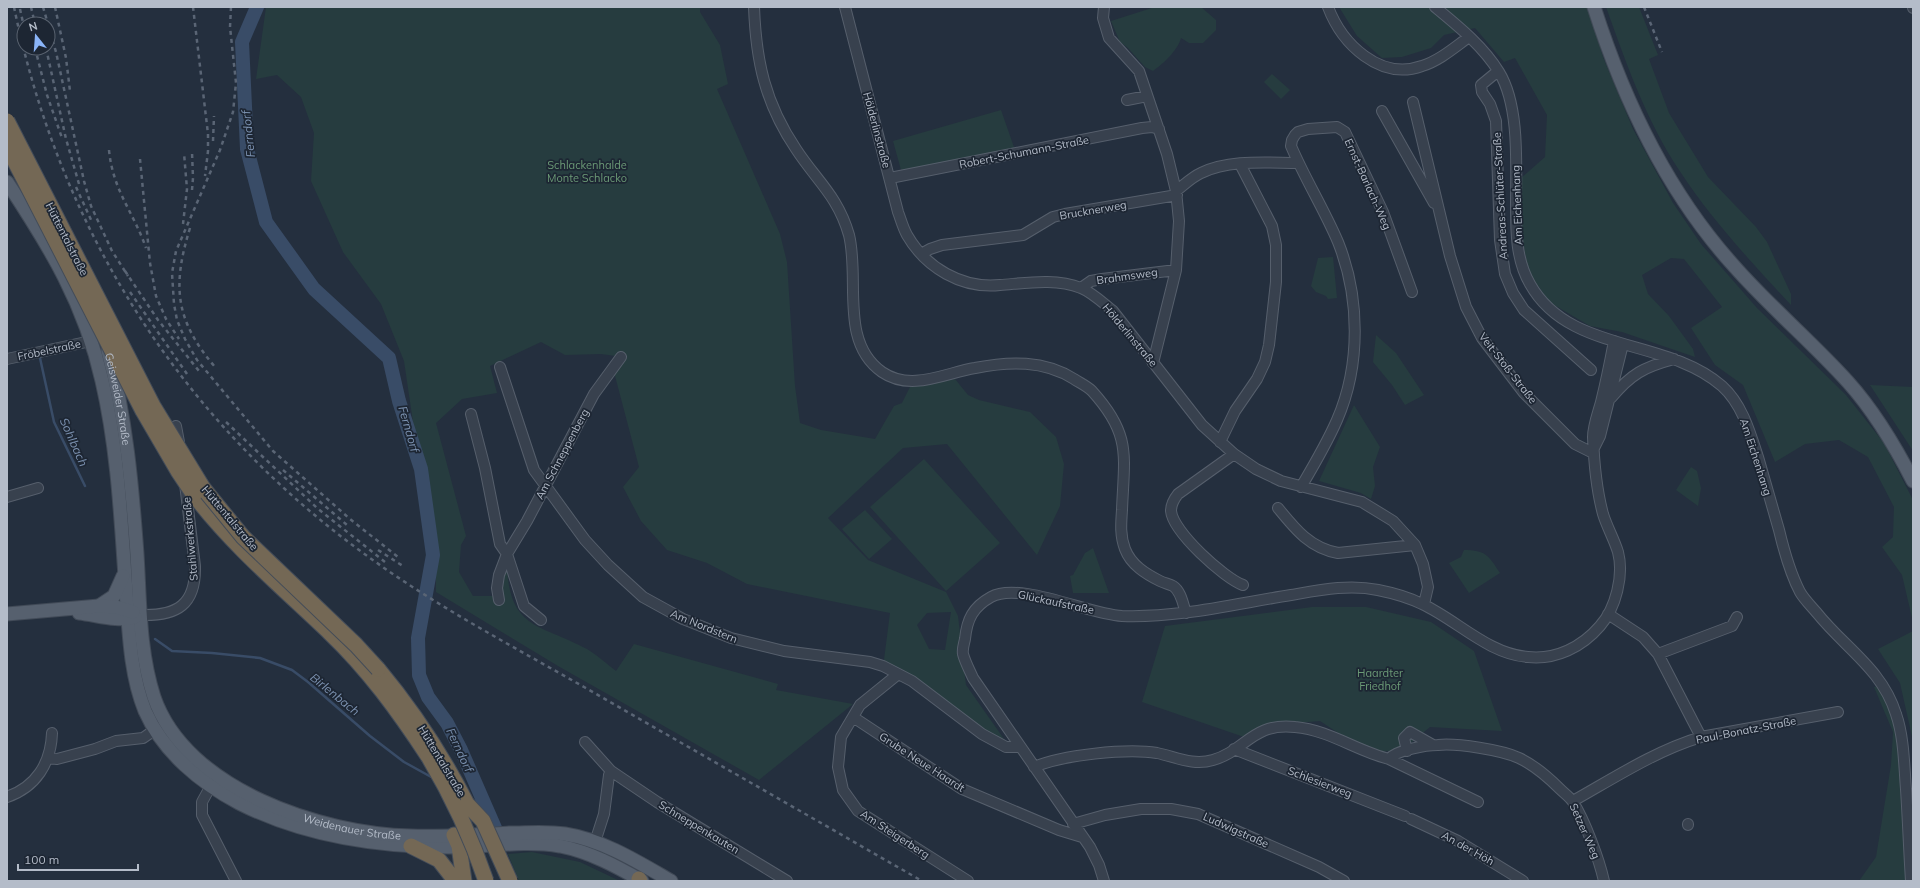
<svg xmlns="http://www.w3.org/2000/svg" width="1920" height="888" viewBox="0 0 1920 888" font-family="Mulish,sans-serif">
	<rect width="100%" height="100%" fill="#242f3e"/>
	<path fill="#263c3f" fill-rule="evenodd" d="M266,7H700V12L720,45L728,84L717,89L780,234L787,262L795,386L800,423L821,430L875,439L894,406L902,403L910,387L955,379L968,395L979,400L1030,412L1056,437L1064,464L1060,506L1037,555L947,444L903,448L828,518L868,560L946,592L958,616L966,685L1004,739L989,736L943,699L884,660L890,613L747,584L707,563L667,550L641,521L623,487L639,467L614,372L616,356L601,354L565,355L541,342L490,366L497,393L462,399L436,423L466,536L461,545L459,572L473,596H493L507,567C510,630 541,624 587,649C597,655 607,664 616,671L634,644L778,684L776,690L853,704L759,780L558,666L436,592V578L404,361L381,304L343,252L311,181L314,133L301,97L277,75L256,79ZM951,612L945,650L929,649L917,625L927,613Z
		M1155,7H1201L1216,20V30L1203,43H1189L1181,38C1178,50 1163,64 1153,71L1145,67L1128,48L1120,42L1111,21Z
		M1339,7H1588L1603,57L1633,129L1673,203L1701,244L1757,308L1846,395L1884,443L1913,500V622L1902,575L1882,547L1893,537L1894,507L1868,457L1839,440L1805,444L1775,462L1743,385L1715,365L1691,328L1722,307L1684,259L1671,258L1642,275L1648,294L1669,316L1693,349L1695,357L1622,332L1590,326L1549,302L1528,271L1522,236L1521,178L1545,157L1547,115L1515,58L1504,62L1475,28L1444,35L1431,48L1402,57L1382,58L1357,36Z
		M1606,7H1639L1658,55L1649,59L1669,113L1708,177L1756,227L1767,242L1791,294V305C1751,262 1711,219 1679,170C1646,120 1626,63 1606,7Z
		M1272,74L1290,90L1281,99L1264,82Z
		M1001,110L1015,150L901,170L893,141Z
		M1333,257L1337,298L1328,299L1326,296L1316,292L1311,286L1318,258Z
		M1376,335L1396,353L1424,395L1405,405L1392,385L1373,362Z
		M1870,385L1913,387V451Z
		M1354,405L1380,447L1373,467L1375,486L1371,499L1361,493L1319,481Z
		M924,459L1000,543L946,591L870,507Z
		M1691,467L1697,471L1701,488L1698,506L1676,490Z
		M865,510L892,539L869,559L842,529Z
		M1093,548L1109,593H1073L1070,576L1073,575L1085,553Z
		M1464,550C1486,550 1489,556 1500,573L1469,593L1449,563L1461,557Z
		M1312,607H1366L1431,622L1474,651L1502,731L1430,727L1402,750L1377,752L1352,742L1320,721L1274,725L1244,737L1142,702L1165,626Z
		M1913,631V741L1900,683L1878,649Z
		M1879,686L1896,724L1909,881H1859L1876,857L1891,765L1893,732L1874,687Z
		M532,852L580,862L620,881H519L508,854Z"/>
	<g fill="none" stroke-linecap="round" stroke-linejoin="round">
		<path stroke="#394c67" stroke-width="2.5" d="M40,358L54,422L85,486
			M155,639L172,651L212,653L260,658L292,670L308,682L370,736L404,762L433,778
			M473,800L487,810"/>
		<path stroke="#394c67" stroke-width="14" d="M257,7L242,42L247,149L266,222L314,289L389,358L399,401L421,469L433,555L418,638L419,675L428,697L447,723L461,750L502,844"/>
		<defs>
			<path id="minor" d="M754,7C756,61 765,103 796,149C816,180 838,196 849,235C860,279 839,342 882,372C911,392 945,373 975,368C1009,361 1044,360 1074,379C1080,383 1087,386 1092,391C1132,435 1124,456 1122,510C1121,524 1120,536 1125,549C1131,565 1146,574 1160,581C1164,583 1169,584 1173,586C1181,591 1183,604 1186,613
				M845,7L898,212C901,220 903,228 907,235C926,268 962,289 1000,285C1027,283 1055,278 1081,288C1093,293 1103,303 1113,311L1202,425L1234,454L1256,469L1281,481L1362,502L1393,521L1415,545L1423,564L1428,587L1424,604
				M1104,7L1103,18L1109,38L1139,71L1167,154L1176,191L1179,221L1176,270L1153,363
				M1328,7C1342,44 1380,81 1422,66C1439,61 1455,47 1469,37
				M1435,7C1458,26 1483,46 1499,72C1520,106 1516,166 1516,205C1516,232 1516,260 1530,284C1569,354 1666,337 1722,386C1742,404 1750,432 1758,457C1765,482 1772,506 1779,530C1784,551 1790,573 1800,592C1804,599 1811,606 1817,613C1845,648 1882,669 1896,714C1904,737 1904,765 1906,789C1908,820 1909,850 1911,881
				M1913,7V8
				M1498,71L1481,85L1482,92L1490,104L1496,121L1500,240L1505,274L1513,293L1524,310L1591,370
				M1127,100L1147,96
				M1413,102L1450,256L1466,307L1482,338L1524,393L1575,444L1593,453
				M1382,111L1434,203
				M890,178L1142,128L1152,127L1159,129
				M1176,191C1184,185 1192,177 1201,173C1230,159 1268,163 1298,163
				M921,254L930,249L942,245L1023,235L1053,217L1065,214L1177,195
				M1081,288L1091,281L1102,279L1176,270
				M7,359L91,341
				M500,367L534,470L585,540L608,565L643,597L683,619L731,638L784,651L870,662L883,666L912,681L982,734L1006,747H1019
				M1611,398C1631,374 1644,367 1674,359
				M471,414L485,468L500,544L507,554L524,606L541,620
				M176,426L179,442
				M1220,442L1235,411L1257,379L1265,362L1269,345L1276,282V245L1272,226L1240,164
				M1594,448L1600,436L1623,344
				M1234,454L1178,494C1174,499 1171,505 1171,511C1173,532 1224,578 1243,585
				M1301,487C1314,465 1327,443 1337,420C1361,365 1360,297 1338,242C1324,209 1305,179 1291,146L1292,140L1295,135L1298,132L1308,129L1337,127L1345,132L1383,212L1412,292
				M7,497L38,488
				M1278,508C1295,529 1310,548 1338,553L1415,545
				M499,600L497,588L499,575L507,554L527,521L594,394L621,357
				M1608,614L1643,637L1658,654L1701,737
				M141,615C177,616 196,605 195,566L185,484
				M1658,654L1732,626L1737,617
				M897,675L860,705L841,737L838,767L843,790L858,811L968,881
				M853,717L962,789L1059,830L1082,837
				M585,742L611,771L657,802L787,881
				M1234,749L1405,816
				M1407,751L1404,738L1410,732L1433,745
				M49,758L57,759L95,749L116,741L143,738L156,729
				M1389,759L1478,802
				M1034,767C1062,755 1127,748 1157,753C1176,757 1193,766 1213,760C1245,751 1253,722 1295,727C1329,730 1357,751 1389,759C1396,750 1427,745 1438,745C1457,743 1502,750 1519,758C1534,765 1548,777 1560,789C1564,793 1570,797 1573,802C1585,821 1599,859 1604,881
				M214,780L202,802V815L236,881
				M7,797C36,787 51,763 52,733
				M1573,801C1614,778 1655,751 1701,737L1838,712
				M1411,819L1458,841L1523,881
				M1073,824L1105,815L1141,809H1171L1198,814L1319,867L1344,881
				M1688,825V824
				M595,842L604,814L609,775L611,771
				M1104,881L1099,865L1090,847L973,678C970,671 965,662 963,654C962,649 964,644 965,639C967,619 973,607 991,597C1019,581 1088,614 1122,616C1179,618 1234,604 1291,595C1320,590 1349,584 1378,590C1393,593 1408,597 1422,604C1457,620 1488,654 1528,657C1556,660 1582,647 1600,626C1616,608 1624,575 1618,552C1614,539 1607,527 1603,514C1596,488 1594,463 1593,437C1593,426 1598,413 1601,402C1606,382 1610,362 1614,341"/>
			<g id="major">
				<path d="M1594,7C1624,101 1667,192 1734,266C1770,307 1812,342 1848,382C1875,412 1895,446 1913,481"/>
				<path d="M7,182C50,247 85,304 102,381C118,450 121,521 126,591C129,631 130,674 145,711C163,752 201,783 239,803C304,836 377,847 449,847C486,847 524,840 560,846C590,852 616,866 642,881"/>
				<path id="s1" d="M108,351C126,417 132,485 137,554C140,601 139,651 154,697C186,790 322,834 411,836C444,837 476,835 509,833C527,833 547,831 565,834C603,840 638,862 671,881"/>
				<path d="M99,606L114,596L123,576"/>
				<path d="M79,613C97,615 118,622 135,617"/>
				<path d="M7,614L99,606L116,607L133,612"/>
			</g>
			<path id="highway" d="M194,495C234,547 283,588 330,633C368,669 399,712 428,756
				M378,669C413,711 442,755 467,804
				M454,835L459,846L464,881
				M411,846L439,860L453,878
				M639,879L640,881"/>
		</defs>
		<use href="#minor" stroke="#565f6c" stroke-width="12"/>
		<use href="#major" stroke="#414a57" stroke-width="15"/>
		<use href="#highway" stroke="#434c59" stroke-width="17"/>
		<use href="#minor" stroke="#38414e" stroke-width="10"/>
		<use href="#major" stroke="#56606e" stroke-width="13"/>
		<use href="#highway" stroke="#746855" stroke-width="15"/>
		<path stroke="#5a6575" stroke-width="2.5" stroke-dasharray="4 4" stroke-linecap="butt" d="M14,7C60,231 184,425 370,558C438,607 512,646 584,687C697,752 809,816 922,881
			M31,7L35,24
			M43,7L48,24
			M55,7L66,58L70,91
			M193,7L208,134V151L205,176
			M231,7L230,27L236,83L233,112L220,150L176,251L172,273L174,304L177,320L185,339L197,360L273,451L350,519L398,557
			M1644,7L1662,52
			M20,9L24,27
			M48,25L56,52L84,181L91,206L112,251L128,276
			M35,48L47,95L62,138
			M46,48L66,139L79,184
			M213,141L214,116
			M109,150C113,191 133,211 146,248
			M140,159L150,263L156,296L166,319L179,339
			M76,187L92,222
			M192,190L193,178L192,152
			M183,224L187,189L184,153
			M190,228C172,286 175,320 215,367
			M125,271L158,320L199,371
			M130,292L187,374
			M226,422L317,508L385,562
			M283,470L347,525
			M378,550L403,566"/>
		<defs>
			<path id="highway-bridge" d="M7,121L153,406L203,488L243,537L356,645L378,669
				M7,146L143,411L178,471L194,495
				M428,756C452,796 471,837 486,881
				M467,804L483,821L510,881"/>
		</defs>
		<use href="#highway-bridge" stroke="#434c59" stroke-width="17" stroke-linecap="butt"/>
		<use href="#highway-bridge" stroke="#746855" stroke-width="15"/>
	</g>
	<g text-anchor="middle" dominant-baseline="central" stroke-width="3.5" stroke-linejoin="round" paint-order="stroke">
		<g font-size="11" fill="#b4bcc9" stroke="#1d2633">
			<text transform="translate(877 130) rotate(75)">Hölderlinstraße</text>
			<text transform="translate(1024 152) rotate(-11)">Robert-Schumann-Straße</text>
			<text transform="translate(1368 184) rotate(66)">Ernst-Barlach-Weg</text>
			<text transform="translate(1500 196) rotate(-93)">Andreas-Schlüter-Straße</text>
			<text transform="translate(1517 205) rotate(-92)">Am Eichenhang</text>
			<text transform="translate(1093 210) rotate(-10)">Brucknerweg</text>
			<text transform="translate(67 239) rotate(63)">Hüttentalstraße</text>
			<text transform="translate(1127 276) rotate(-8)">Brahmsweg</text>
			<text transform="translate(1130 335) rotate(50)">Hölderlinstraße</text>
			<text transform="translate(49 350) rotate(-12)">Fröbelstraße</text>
			<text transform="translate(1508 368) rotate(52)">Veit-Stoß-Straße</text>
			<text stroke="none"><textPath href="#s1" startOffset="49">Geisweider Straße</textPath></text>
			<text transform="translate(562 454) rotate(-62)">Am Schneppenberg</text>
			<text transform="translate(1756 457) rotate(72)">Am Eichenhang</text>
			<text transform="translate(230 518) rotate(50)">Hüttentalstraße</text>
			<text transform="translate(190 539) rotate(-95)">Stahlwerkstraße</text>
			<text transform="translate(1056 602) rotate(12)">Glückaufstraße</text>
			<text transform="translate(704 626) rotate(22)">Am Nordstern</text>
			<text transform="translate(1746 730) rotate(-11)">Paul-Bonatz-Straße</text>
			<text transform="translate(442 761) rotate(59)">Hüttentalstraße</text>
			<text transform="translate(922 762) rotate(33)">Grube Neue Haardt</text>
			<text transform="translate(1320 782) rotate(21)">Schlesierweg</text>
			<text stroke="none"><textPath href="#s1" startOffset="598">Weidenauer Straße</textPath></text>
			<text transform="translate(699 827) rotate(31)">Schneppenkauten</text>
			<text transform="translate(1236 830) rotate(24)">Ludwigstraße</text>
			<text transform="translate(1585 831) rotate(66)">Setzer Weg</text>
			<text transform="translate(895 834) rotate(33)">Am Steigerberg</text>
			<text transform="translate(1468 848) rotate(29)">An der Höh</text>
		</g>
		<g font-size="11" fill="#6b9a76" stroke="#1d2633">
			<text x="587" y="165">Schlackenhalde<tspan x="587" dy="13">Monte Schlacko</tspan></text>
			<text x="1380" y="673">Haardter<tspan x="1380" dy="13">Friedhof</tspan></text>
		</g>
		<g font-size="12" font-style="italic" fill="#7c92b1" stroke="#1d2633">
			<text transform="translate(248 134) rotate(-96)">Ferndorf</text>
			<text transform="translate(409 429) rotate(74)">Ferndorf</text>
			<text transform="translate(74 442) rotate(66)">Sohlbach</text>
			<text transform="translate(335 694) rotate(39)">Birlenbach</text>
			<text transform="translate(460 750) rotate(65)">Ferndorf</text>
		</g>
	</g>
	<rect width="1920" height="888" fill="none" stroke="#b4bcc9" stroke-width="16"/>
	<g transform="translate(36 36) rotate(343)"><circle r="19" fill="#1d2633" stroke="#59626f"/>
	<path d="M0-3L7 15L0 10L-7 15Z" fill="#8ab4f8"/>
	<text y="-6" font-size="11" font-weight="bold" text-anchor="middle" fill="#b4bcc9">N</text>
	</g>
	<path d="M18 864v6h120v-6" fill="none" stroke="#b4bcc9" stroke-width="2"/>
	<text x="24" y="864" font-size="12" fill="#b4bcc9" stroke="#1d2633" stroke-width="3" paint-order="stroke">100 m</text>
</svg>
